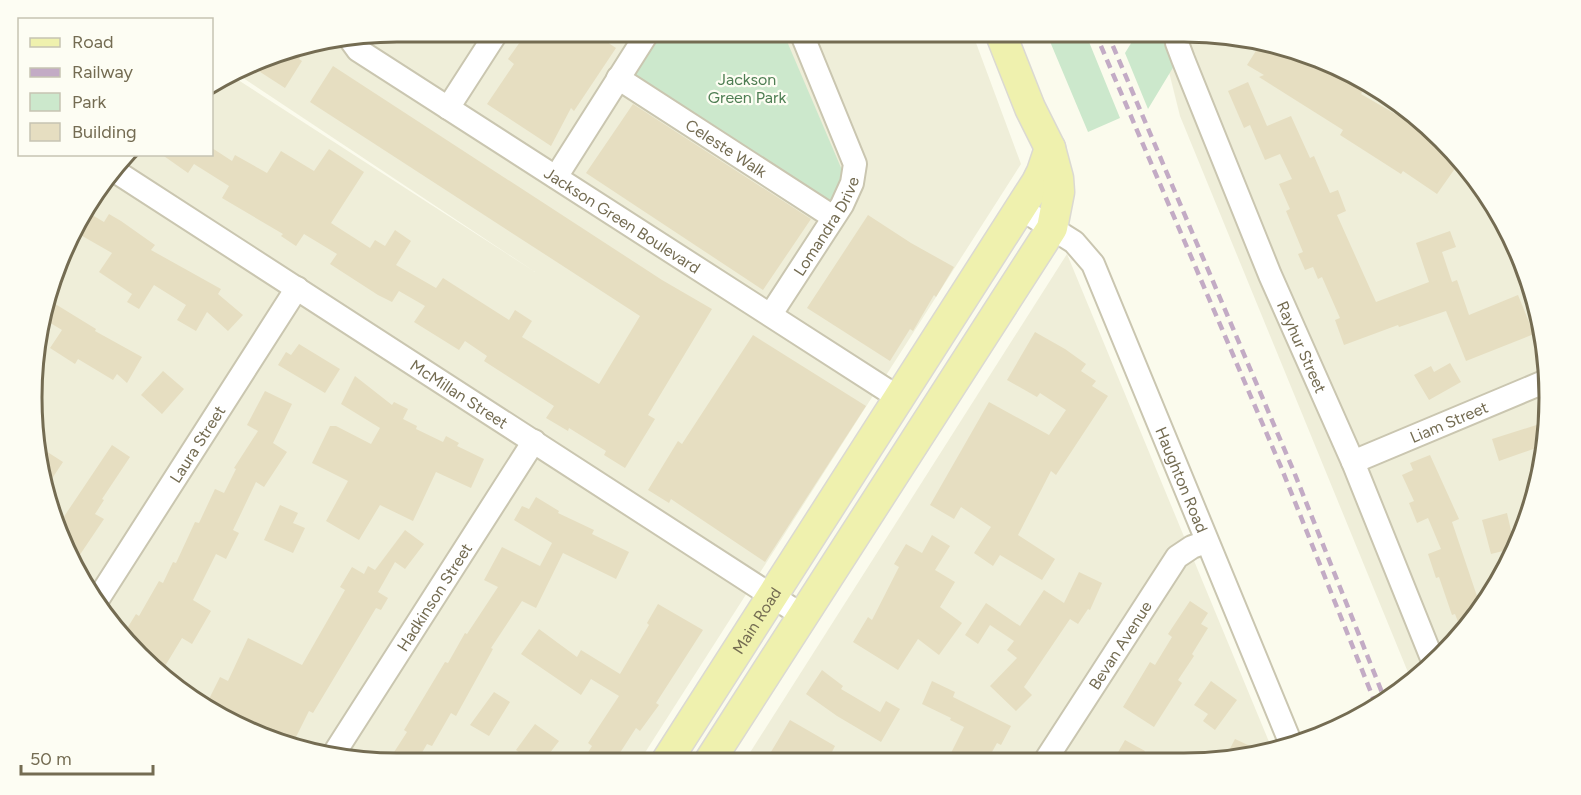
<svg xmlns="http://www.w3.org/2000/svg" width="1581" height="795" viewBox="0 0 1581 795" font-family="Figtree,sans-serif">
	<rect width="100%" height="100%" fill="#fbfbed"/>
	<path fill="#efeed9" d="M398,32H972L1021,164L639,762L374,763L236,726L139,657L69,560L35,446L39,326L93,194L130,155L212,154V87L232,76L535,272L237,74L280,51Z
		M1159,32H1207L1345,69L1458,156L1530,280L1549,421L1512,559L1474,621L1412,682L1180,116Z
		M1067,254L1272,749L1231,760L744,762Z"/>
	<path fill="#cce8cc" d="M658,32H783L842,170L843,181L828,205L630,77Z
		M1046,32H1085L1120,118L1088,132Z
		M1138,32H1167V49L1174,66L1148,109L1125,53Z"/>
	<path fill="#e6dec1" d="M527,32H592L616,48L574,111L571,108L551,146L487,104L514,64L508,59Z
		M1259,46L1345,69L1366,85L1361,94L1404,119L1406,116L1458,156L1461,160L1437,194L1403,171L1401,174L1340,135L1343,130L1259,77L1264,75L1247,65Z
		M295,49L303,53L299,59L302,61L285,88L251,66L280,51Z
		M333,66L662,280L712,309L648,415L655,419L625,468L604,455L606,451L569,428L568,431L546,418L554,406L484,361L487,356L465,341L459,350L414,322L425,306L399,291L392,302L378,295L330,264L337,254L304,234L296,246L281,236L283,234L222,198L229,186L194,164L188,173L161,154H212V148L232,161L235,155L267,173L281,151L314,171L329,149L364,172L331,223L370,248L375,240L385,246L395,230L411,241L396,265L436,288L443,278L509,320L515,310L532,321L522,337L599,384L640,316L310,102Z
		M1248,82L1267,126L1291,116L1310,158L1314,156L1330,193L1338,190L1346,211L1337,215L1376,302L1429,282L1416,243L1450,231L1456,247L1442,252L1452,282L1457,280L1469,315L1518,295L1534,334L1466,361L1446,311L1399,327L1398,325L1344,345L1335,320L1340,318L1322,277L1318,279L1313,267L1305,270L1298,254L1303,252L1286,211L1290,209L1279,184L1292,179L1280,154L1265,160L1250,125L1244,128L1228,91Z
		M633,104L811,219L763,290L586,173Z
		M87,212L104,222L109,214L121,221L155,245L151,250L221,289L218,294L243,315L228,331L207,312L196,331L177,320L186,305L154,285L139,309L127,302L132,294L99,272L112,253L77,233Z
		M868,215L911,243L954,267L936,297L934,295L913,331L910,329L890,361L807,308Z
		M52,302L96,329L95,331L142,357L127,383L117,374L113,380L78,359L75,364L50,348L62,330L42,318Z
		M1035,332L1065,349L1086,364L1081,371L1096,381L1092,386L1108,396L1056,475L1051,471L1018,535L1055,559L1042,580L1000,555L993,566L974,553L991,527L961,507L954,519L930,505L989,402L1049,435L1066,410L1040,393L1037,397L1007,380Z
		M753,335L866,406L765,562L671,499L669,503L648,490L678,441L682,444Z
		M299,344L340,369L325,393L278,365L286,352L291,355Z
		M1450,363L1461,382L1429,400L1414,375L1431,366L1434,372Z
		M163,371L184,389L162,414L141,395Z
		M355,376L392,405L394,402L408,409L403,419L417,426L416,429L443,442L446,436L459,443L457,446L484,459L471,488L436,472L413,521L380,505L359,540L326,521L348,481L312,463L330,426H336L371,444L380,428L341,404Z
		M265,391L292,404L273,443L287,452L264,487L256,482L233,530L239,533L226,559L216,554L193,600L211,611L192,644L182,638L162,671L139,657L123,635L136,614L139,616L159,581L163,583L173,562L176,563L195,522L199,523L215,489L224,493L236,469L234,468L258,431L247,425Z
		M1549,421L1542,446L1499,461L1492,439Z
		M35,444L63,462L47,486L35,446Z
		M112,445L130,457L102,499L104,500L95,514L104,519L73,565L69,560L59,524Z
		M1430,455L1459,519L1452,522L1481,608L1474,621L1462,632L1455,614L1452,615L1439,577L1436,578L1428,554L1441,549L1428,518L1417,523L1409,503L1414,501L1402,475L1413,470L1410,463Z
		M536,497L559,511L558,513L594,530L592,534L629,552L616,579L563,553L536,608L522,601L491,648L493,649L456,716L451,713L432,746L427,744L416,763H387L407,732L404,730L445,662L448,663L465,633L467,634L498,587L484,580L502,547L540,566L552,543L514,520L522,506L529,509Z
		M280,505L298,513L293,523L305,528L293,553L264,540Z
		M1507,513L1515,548L1491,554L1482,520Z
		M405,530L424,544L405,569L395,562L378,592L388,598L381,610L376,608L313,713L309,711L294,741L263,733L206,705L220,677L228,681L248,638L302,665L345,590L340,587L352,567L364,574L368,566L375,570Z
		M932,535L950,546L935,570L955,582L940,607L962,623L939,655L918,639L898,670L853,642L868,617L872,620L899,567L894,564L906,544L922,553Z
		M1079,572L1102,583L1090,610L1088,609L1078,624L1070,619L1024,687L1032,695L1016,711L990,686L1017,658L1007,650L1014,641L990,625L978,644L965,635L986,603L1020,626L1044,590L1064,603Z
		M1190,601L1208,613L1201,624L1208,628L1192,654L1194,656L1178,680L1182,683L1154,727L1123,707L1150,662L1155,665L1172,637L1168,634Z
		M658,604L703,630L656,703L659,705L640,731L636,728L614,762H582L592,746L588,743L619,696L591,679L581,695L521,654L539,629L577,657L581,650L620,674L649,625L647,623Z
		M822,670L843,686L841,689L880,712L886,701L900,709L881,742L837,716L806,694Z
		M932,681L955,692L953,697L1011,726L1001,745L997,743L987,761H947L964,727L950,720L951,718L922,704Z
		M1211,681L1237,700L1215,730L1203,721L1208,714L1194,705Z
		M494,692L510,702L489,736L470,725Z
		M790,720L835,746L827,762H765Z
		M535,724L559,741L543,762H532L516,750Z
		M1235,739L1250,746L1244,757L1224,760Z
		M1125,740L1145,751L1140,761H1113Z"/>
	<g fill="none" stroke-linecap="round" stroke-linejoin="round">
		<defs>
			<g id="minor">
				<path id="s1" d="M1180,32L1177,43L1183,59L1270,275L1353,462L1433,661"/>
				<path id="s2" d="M350,39L358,50L899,398"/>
				<path id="s3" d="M618,78L833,217"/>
				<path d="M448,108L497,32"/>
				<path id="s4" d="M115,171L803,616"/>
				<path d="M556,177L648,32"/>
				<path id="s5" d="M1020,208L1074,242L1093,264L1291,744"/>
				<path id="s6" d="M771,314L842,205L852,183L855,164L801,32"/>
				<path id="s7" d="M1353,462L1544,382"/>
				<path id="s8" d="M98,599L297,288"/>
				<path id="s9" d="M335,752L534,441"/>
				<path id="s10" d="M1045,761L1177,557L1192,547L1206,542"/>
			</g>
			<g id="major">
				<path id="s11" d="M666,762L1037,182L1042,172L1050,148"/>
				<path d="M709,762L1052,228L1059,192L1058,178L1050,148L1030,108L1000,32"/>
			</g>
		</defs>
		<use href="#minor" stroke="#cac6b0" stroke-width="26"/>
		<use href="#major" stroke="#dbd9d2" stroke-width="33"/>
		<use href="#minor" stroke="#fff" stroke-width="22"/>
		<use href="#major" stroke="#eff1ae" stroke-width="30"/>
		<path stroke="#c3abc5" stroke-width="4.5" stroke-dasharray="9 6" stroke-linecap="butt" d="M1095,32L1281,467L1376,705
			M1107,32L1294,472L1385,700"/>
	</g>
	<g text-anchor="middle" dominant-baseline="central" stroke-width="4.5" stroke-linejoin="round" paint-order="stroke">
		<g font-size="16" fill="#4e7e53" stroke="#fdfdf3">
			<text x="747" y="79">Jackson<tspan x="747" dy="18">Green Park</tspan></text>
		</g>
		<g font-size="16" fill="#746c52" stroke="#fdfdf3">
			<text stroke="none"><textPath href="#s3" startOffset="129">Celeste Walk</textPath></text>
			<text stroke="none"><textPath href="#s2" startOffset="328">Jackson Green Boulevard</textPath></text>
			<text stroke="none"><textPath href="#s6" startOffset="104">Lomandra Drive</textPath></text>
			<text stroke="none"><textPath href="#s1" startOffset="340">Rayhur Street</textPath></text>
			<text stroke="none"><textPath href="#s4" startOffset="410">McMillan Street</textPath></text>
			<text stroke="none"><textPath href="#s7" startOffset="104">Liam Street</textPath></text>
			<text stroke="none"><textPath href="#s8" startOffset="184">Laura Street</textPath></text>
			<text stroke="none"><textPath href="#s5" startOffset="326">Haughton Road</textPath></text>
			<text stroke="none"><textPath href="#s9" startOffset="184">Hadkinson Street</textPath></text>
			<text stroke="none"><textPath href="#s11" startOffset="168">Main Road</textPath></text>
			<text stroke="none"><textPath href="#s10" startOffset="138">Bevan Avenue</textPath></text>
		</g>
	</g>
	<path d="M0 0H1581V795H0ZM397 42H1184A355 355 0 0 1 1539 397V398A355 355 0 0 1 1184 753H397A355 355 0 0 1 42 398V397A355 355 0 0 1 397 42Z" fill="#fdfdf3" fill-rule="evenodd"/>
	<path fill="none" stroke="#746c52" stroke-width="3" d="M397 42H1184A355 355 0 0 1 1539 397V398A355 355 0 0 1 1184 753H397A355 355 0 0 1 42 398V397A355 355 0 0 1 397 42Z"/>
	<rect x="18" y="18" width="195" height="138" fill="#fdfdf3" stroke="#c6c3b3" stroke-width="1.5"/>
	<rect x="30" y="38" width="30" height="9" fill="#eff1ae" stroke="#c6c3b3" stroke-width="1.5"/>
	<text x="72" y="48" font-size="18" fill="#746c52">Road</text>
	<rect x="30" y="68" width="30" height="9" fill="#c3abc5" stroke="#c6c3b3" stroke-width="1.5"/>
	<text x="72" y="78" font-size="18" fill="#746c52">Railway</text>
	<rect x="30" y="93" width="30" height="18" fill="#cce8cc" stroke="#c6c3b3" stroke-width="1.5"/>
	<text x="72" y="108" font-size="18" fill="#746c52">Park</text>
	<rect x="30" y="123" width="30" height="18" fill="#e6dec1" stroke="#c6c3b3" stroke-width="1.5"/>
	<text x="72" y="138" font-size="18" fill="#746c52">Building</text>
	<path d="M21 765v9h132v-9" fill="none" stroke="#746c52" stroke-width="3"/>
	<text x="30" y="765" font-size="18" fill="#746c52" stroke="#fdfdf3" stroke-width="4.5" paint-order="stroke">50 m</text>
</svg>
